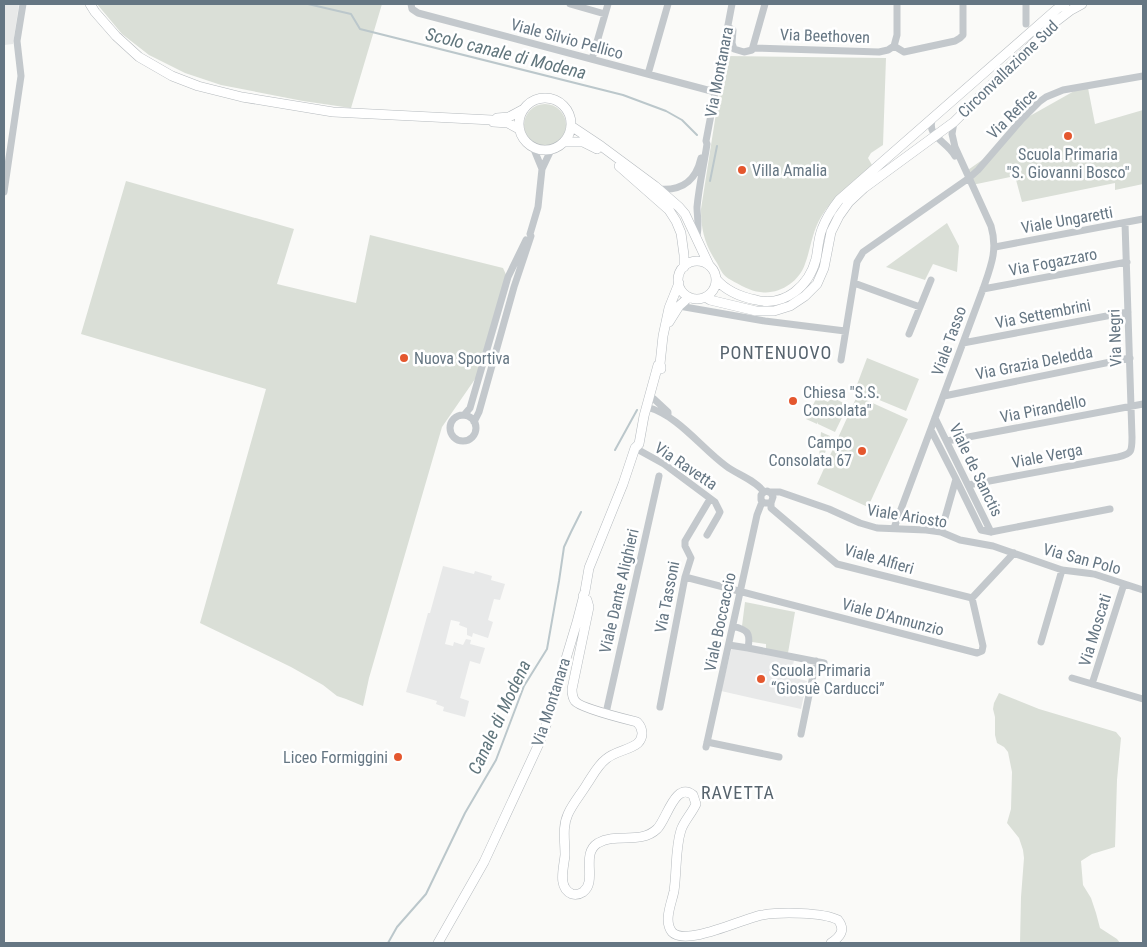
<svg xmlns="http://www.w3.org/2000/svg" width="1147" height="947" viewBox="0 0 1147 947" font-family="'Roboto Condensed',sans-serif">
	<rect width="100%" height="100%" fill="#fafaf8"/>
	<path fill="#e8e9e9" d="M4,4H19L13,44L4,45Z
		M443,566L474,574L475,571L492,576L491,580L505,584L500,600L494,599L488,620L493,622L488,638L473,633L472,637L467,635V628L459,625L460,622L451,620L445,644L453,646L454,642L463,645L466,639L471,640L470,644L485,648L480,664L470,661L460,698L469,701L465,717L443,711L444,707L436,704L437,701L406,692L428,613H430Z
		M732,647L794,660L791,677L807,681L801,709L721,691Z"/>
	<path fill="#dadfd7" d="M97,4H382L351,108L303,101L221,85L185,73L149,55L122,34Z
		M725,56L886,58L883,145L871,153L868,158L872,165C854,181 833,196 821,217C812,232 811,248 805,264C799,282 779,295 760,292C750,291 740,285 731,280C723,276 721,271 717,263C705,245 701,231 701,209Z
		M1088,88L1095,124L1143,110V184L1115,190V183L1022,202L1015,176L972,185L965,172L985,158L1028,117L1076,90Z
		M524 125a21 21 0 1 1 42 0a21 21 0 1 1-42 0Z
		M126,181L294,229L277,284L356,303L370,235L503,268L509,281L484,366L442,427L369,678L363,706L346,699L337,696L323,685L291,667L200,623L266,389L81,334Z
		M947,223L959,246L957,272L933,264L925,280L886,267Z
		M867,358L919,379L906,411L855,390Z
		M857,396L908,419L868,507L817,484Z
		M817,397L828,402L831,397L848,405L835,432L818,424V422L817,424L806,419Z
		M821,432L830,436L823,460L819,457Z
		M745,602L795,612L788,653L766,649V644L752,642C752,633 749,631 742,626Z
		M999,693L1039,709L1116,732L1121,738L1117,780L1115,847L1092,854L1081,861L1083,885L1091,898L1096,913L1100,928L1117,939L1120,943H1020L1021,897L1024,858L1023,850L1019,838L1007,823L1011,809L1012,772L1008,752L1004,747L997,743L995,735V717L993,709L994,703Z"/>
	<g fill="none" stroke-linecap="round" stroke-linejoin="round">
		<path stroke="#bbc7cb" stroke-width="2" d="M308,4L351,14L360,29L623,95L666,111L682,120L697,135
			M710,181L717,146
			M615,450L637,410
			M388,943L397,927L426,894L465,813L496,760L524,686L547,649L559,581L564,547L571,532L581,512"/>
		<defs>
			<path id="major" d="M90,4L95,12L116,36L139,57L172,76L198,86L242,97L333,112L492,120L493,122L508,123L519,129
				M519 124a26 26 0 1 1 52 0a26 26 0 1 1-52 0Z
				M497,118L509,117L524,109
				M571,126L601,146L655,186L679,207L685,214L709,265
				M564,142H583L597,149
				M619,166L669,210L676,221L681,233L684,255V267
				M678 280a19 19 0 1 1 38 0a19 19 0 1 1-38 0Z
				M716,279C726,291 741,297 756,300C785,307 809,286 816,259C818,250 818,239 822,229C826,218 832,209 839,200L1057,9L1065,4
				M705,297L710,300L756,311H774L790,306L805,296L817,284L824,268L831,232L839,216L849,202L864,188L954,122L1054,23L1071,10L1082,4
				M669,322L679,306L689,297
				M661,369V367L660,364L663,336L669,308L679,283
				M583,596L587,600L589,607L572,689C572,693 572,697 575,701C580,708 625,719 637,722C643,728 644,737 638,743C630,750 615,751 606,759C598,765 593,775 587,784C581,794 573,803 568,814C562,827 565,841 565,855C564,867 557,888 572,894C576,895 580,894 583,892C598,881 580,854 598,843C617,832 640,845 657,829C667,819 675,781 693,795L696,804C692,813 684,821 681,830C675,849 677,871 674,891C672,902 663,921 672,932C686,947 744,918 762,915C780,912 823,912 838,920C846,930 840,937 831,943
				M438,943L484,862L543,735L577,622L585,591L589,568L623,484L635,448L639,444L644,416L658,365L660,364"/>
		</defs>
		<use href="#major" stroke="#b5babe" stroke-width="10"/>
		<path stroke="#c3c8cc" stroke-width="7" d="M411,4L412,9L418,13L715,92
			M570,4L605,14
			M1026,24V4
			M728,27L733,30L732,43L734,49L744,52L752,50L765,4
			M894,46L904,52L955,41L960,38L963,35V4
			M894,46L897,35V4
			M754,48L879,52L888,50L894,46
			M592,59L608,4
			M648,74L668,4
			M933,118C925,136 947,141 955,156
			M533,147L542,169
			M659,189C683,191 696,180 701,158
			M4,192L21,76L17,41L23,4
			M696,238C700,230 697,216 697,207C699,186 704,164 707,144L706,141L732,4
			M995,247L1143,219
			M854,283L920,307
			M983,289L1127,262
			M679,306L765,321L845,331
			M909,334L931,280
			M963,343L1128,312
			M841,360L857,262L863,252L969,178L978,170L1022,119L1039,102L1046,97L1063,90L1143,76
			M944,396L1130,358
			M654,399L668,412V416
			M647,407C679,416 700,447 726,466C738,475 755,480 764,492L767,491L771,493L773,497L771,503H764L761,500V495L764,492
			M450 428a13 13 0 1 1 26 0a13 13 0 1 1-26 0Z
			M464,415L470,408L508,277L526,240
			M935,418L991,532
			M474,422L479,412L514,287L531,236L530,234L538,207L542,169L551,150
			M931,430L956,479L981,530L991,532L1110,509
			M947,441L1143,404
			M635,448L664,464L715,502L720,512L718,516L707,535
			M968,485L1118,457C1132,454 1132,451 1132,437L1125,223
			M770,492H780L829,509L860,523L877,528L926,530L941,532L960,540L993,546L1062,570L1094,574L1143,590
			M771,503V508L837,564L972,598
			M894,528L983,289C991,266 998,250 991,226L955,147L952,134L954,122
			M941,532L956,479
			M685,577L977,653L982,651L983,646L972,598L1014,553
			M1041,642L1062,570
			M729,645L748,648C751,632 747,630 733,626
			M748,648L824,663
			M1072,678L1143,699
			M1092,684L1124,584
			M660,707L685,577L691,558L685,546V541L710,499
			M606,713L659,476
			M801,734L816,661
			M707,742L779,757
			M706,747L757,515L762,502"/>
		<use href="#major" stroke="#fff" stroke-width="9"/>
	</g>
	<g fill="#e4572e" stroke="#fff" stroke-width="2">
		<circle cx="1068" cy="136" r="5"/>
		<circle cx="742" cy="170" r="5"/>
		<circle cx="404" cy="358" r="5"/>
		<circle cx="793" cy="401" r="5"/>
		<circle cx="862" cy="451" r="5"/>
		<circle cx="761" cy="679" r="5"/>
		<circle cx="398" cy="757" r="5"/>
	</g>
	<g text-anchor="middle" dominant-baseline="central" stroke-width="5" stroke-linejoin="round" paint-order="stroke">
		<g font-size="16" fill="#657683" stroke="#fff">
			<text transform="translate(825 36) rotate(2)">Via Beethoven</text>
			<text transform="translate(567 39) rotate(15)">Viale Silvio Pellico</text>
			<text transform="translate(1008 69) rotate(-44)">Circonvallazione Sud</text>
			<text transform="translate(719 72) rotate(-79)">Via Montanara</text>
			<text transform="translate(1012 114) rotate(-45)">Via Refice</text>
			<text transform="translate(1067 220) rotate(-10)">Viale Ungaretti</text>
			<text transform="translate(1053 262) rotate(-11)">Via Fogazzaro</text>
			<text transform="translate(1043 314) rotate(-11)">Via Settembrini</text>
			<text transform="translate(1115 338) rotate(-92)">Via Negri</text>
			<text transform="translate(949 341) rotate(-70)">Viale Tasso</text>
			<text transform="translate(1034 363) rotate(-11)">Via Grazia Deledda</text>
			<text transform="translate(1043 409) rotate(-11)">Via Pirandello</text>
			<text transform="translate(1047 456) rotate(-11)">Viale Verga</text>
			<text transform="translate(686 466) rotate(34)">Via Ravetta</text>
			<text transform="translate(976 470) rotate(64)">Viale de Sanctis</text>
			<text transform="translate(907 516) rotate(9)">Viale Ariosto</text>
			<text transform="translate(879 559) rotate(16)">Viale Alfieri</text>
			<text transform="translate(1082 559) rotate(15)">Via San Polo</text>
			<text transform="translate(619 591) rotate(-77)">Viale Dante Alighieri</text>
			<text transform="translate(667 597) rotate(-79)">Via Tassoni</text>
			<text transform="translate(893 617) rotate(15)">Viale D'Annunzio</text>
			<text transform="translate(720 622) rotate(-78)">Viale Boccaccio</text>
			<text transform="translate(1095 630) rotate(-73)">Via Moscati</text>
			<text transform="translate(551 702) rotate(-72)">Via Montanara</text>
		</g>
		<g font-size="16" fill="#657683" stroke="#fff" text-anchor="start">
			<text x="1068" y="154" text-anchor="middle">Scuola Primaria<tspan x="1068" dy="18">"S. Giovanni Bosco"</tspan></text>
			<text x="752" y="170">Villa Amalia</text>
			<text x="414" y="358">Nuova Sportiva</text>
			<text x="803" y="392">Chiesa "S.S.<tspan x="803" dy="18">Consolata"</tspan></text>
			<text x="852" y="442" text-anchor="end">Campo<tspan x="852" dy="18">Consolata 67</tspan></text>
			<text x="771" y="670">Scuola Primaria<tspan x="771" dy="18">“Giosuè Carducci”</tspan></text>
			<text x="388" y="757" text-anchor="end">Liceo Formiggini</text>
		</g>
		<g font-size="18" font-style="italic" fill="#60757c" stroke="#fff">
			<text transform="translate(506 53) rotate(14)">Scolo canale di Modena</text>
			<text transform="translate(499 717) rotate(-65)">Canale di Modena</text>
		</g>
		<g font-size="18" letter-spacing="1" fill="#57646e" stroke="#fff">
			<text x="776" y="352">PONTENUOVO</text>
			<text x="738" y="792">RAVETTA</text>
		</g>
	</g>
	<rect width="1147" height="947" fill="none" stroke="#657683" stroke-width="10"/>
</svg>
